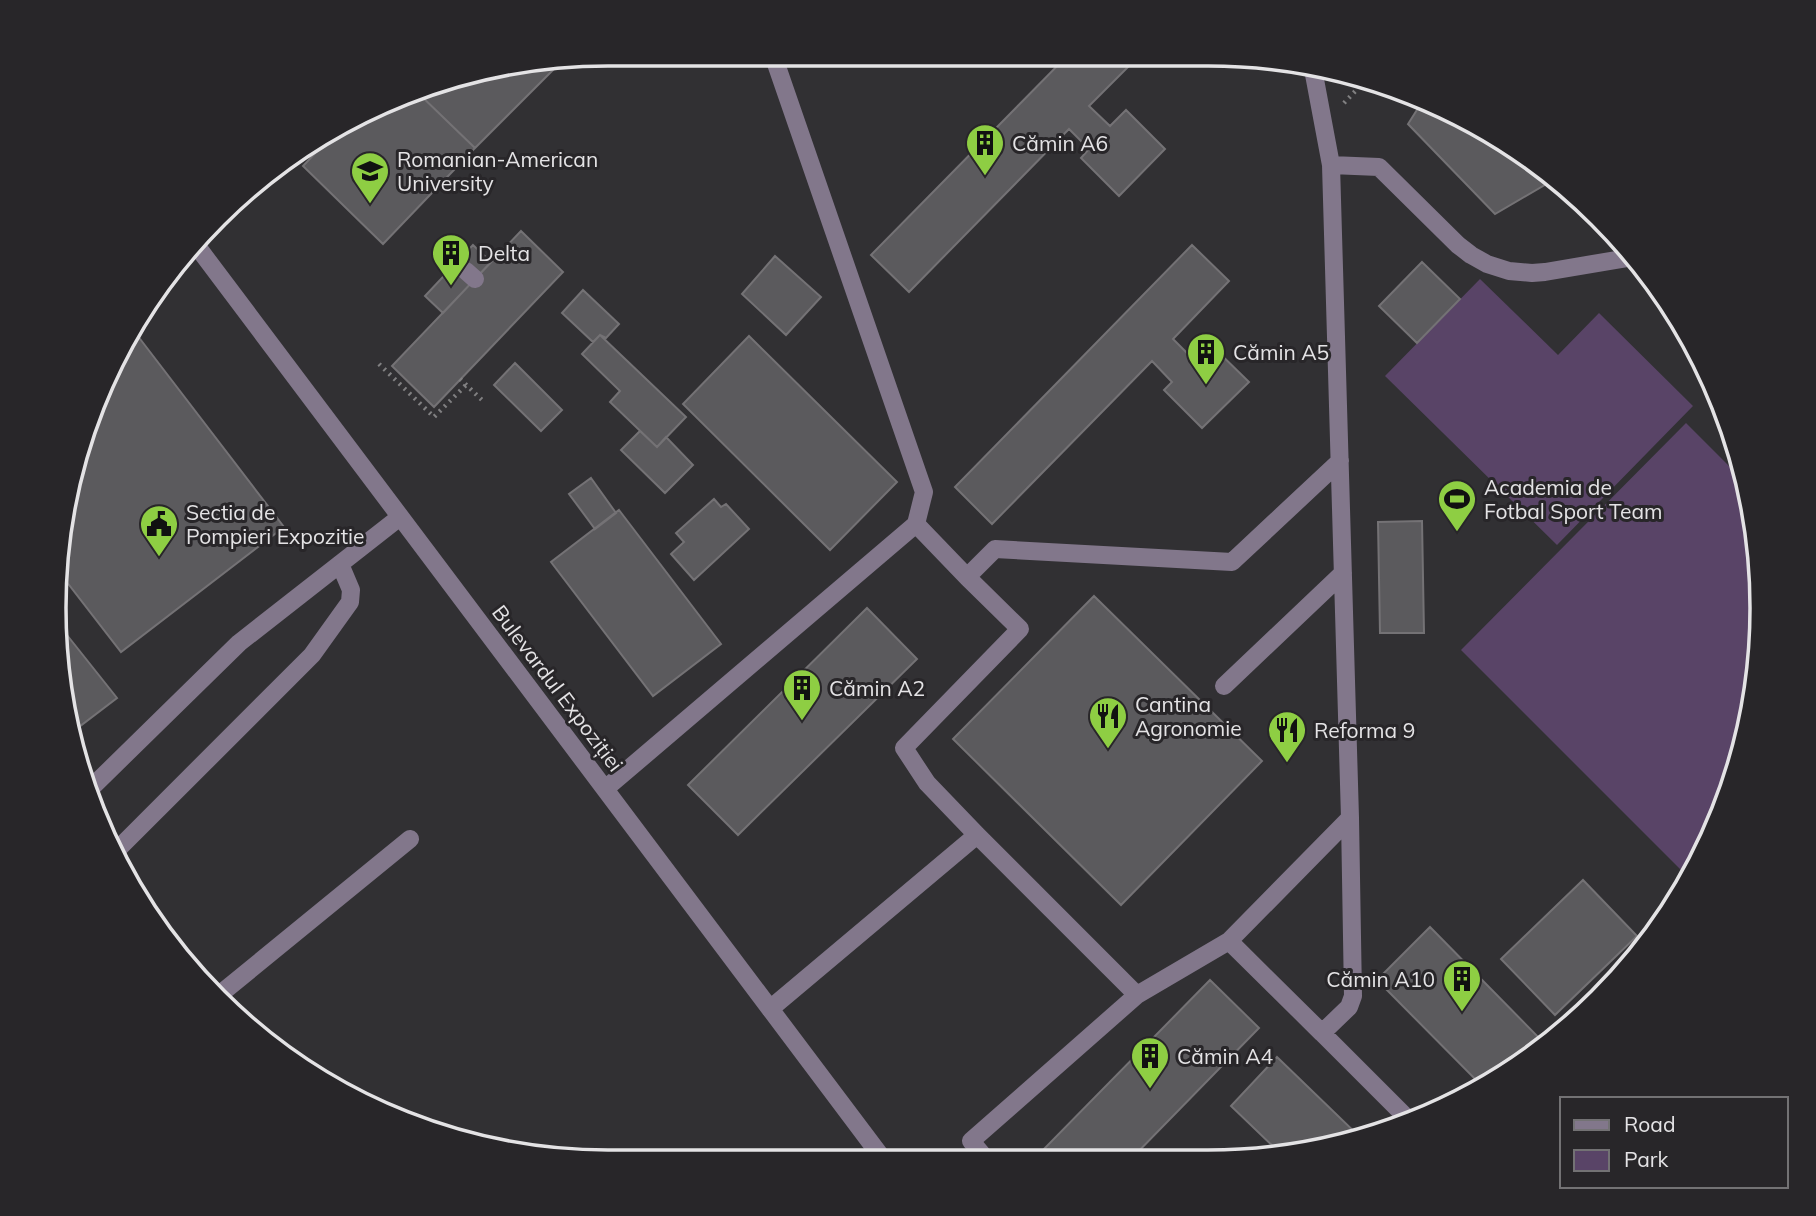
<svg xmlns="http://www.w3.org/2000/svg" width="1816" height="1216" viewBox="0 0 1816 1216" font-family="Mulish,sans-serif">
	<rect width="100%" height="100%" fill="#313033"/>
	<path fill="#594467" d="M1480,279L1558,355L1599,313L1693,406L1557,545L1385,376Z
		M1686,423L1746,483L1761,572L1757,681L1732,786L1690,879L1461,650Z"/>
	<path fill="#5b5a5d" stroke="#747275" stroke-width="2" d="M1065,58H1137L1089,106L1110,126L1126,110L1165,149L1119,196L1081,158L1089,149L1069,129L909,292L871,255Z
		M561,62L475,148L416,91L430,84Z
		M416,91L475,148L383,244L303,166L339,128Z
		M1422,102L1453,111L1555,179L1495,214L1408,124Z
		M521,231L563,272L434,407L392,366Z
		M473,245L491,262L443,313L425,296Z
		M1192,245L1229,281L1173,339L1193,359L1209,343L1249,382L1202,428L1164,390L1172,382L1152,361L992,524L955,487Z
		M775,256L821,297L786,335L742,294Z
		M1422,262L1460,299L1417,343L1379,306Z
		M583,290L619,324L606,338L600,335L593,342L562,313Z
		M134,331L284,527L121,652L56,568L96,396Z
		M600,335L686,417L657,447L610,402L620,391L582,354Z
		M749,336L897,482L830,550L683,404Z
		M515,363L562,410L541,431L494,385Z
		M640,431L657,447L666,437L693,465L665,493L621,450Z
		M591,478L616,513L595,529L569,494Z
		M714,499L721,507L726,504L749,529L694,580L671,554L684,542L676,533Z
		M619,510L721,644L653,696L551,562Z
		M1422,521L1424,633H1380L1378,522Z
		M1094,596L1262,761L1121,905L953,739Z
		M867,608L917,659L738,835L688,785Z
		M59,625L117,698L71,733L65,716Z
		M1583,880L1637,936L1555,1015L1501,959Z
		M1430,927L1547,1046L1482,1086L1377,980Z
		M1210,980L1259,1028L1130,1160H1048L1041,1152Z
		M1277,1057L1362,1139L1351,1143L1281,1154L1231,1106Z"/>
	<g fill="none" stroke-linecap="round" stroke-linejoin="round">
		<path stroke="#818082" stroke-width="4.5" stroke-dasharray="2 5" stroke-linecap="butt" d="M1344,103L1362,84
			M379,364L434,417L466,385
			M460,379L483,401"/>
		<path stroke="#82778b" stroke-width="18" d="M773,55L924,492L916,524
			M1313,69L1331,165L1350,818L1353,996L1349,1007L1322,1033L1410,1121
			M1331,165L1379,167L1458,245L1471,255L1487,264L1509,271L1532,273L1545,272L1634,257
			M196,245L883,1159
			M466,271L475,279
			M967,577L1020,629L904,748L927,783L977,835L1137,995
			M1224,686L1343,573
			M92,787L239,643L400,517
			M605,789L916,524L967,577L995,549L1232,562L1340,461
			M116,851L312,655L350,602L351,590L340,564
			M1229,941L1322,1033
			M219,995L410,839
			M770,1009L977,835
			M986,1159L971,1141L1137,995L1229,941L1350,818"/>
	</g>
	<defs>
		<symbol id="building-pin" viewBox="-11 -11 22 30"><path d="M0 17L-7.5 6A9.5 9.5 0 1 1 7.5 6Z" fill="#8ece43" stroke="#282629"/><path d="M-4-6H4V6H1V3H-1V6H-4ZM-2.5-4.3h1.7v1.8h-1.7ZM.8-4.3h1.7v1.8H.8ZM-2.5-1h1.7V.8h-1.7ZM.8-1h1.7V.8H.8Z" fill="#111"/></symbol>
		<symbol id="university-pin" viewBox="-11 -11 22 30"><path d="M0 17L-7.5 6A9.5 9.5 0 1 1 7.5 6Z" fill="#8ece43" stroke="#282629"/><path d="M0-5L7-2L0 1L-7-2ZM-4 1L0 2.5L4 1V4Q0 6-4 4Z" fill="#111"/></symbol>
		<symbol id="stadium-pin" viewBox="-11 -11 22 30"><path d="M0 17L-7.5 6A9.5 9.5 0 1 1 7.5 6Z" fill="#8ece43" stroke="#282629"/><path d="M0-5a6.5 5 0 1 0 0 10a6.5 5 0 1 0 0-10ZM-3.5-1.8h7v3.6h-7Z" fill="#111"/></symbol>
		<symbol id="civic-pin" viewBox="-11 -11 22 30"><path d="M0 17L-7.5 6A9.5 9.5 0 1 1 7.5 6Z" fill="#8ece43" stroke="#282629"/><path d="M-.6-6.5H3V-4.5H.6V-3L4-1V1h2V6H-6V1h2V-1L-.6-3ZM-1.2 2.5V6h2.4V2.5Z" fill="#111"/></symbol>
		<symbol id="restaurant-pin" viewBox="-11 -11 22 30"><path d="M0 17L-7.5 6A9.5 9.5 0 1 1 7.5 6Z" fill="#8ece43" stroke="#282629"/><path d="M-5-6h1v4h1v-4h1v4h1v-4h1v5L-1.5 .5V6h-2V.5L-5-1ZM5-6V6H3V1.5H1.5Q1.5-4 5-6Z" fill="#111"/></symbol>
	</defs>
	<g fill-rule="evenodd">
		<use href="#building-pin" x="963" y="121" width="44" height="60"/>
		<use href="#university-pin" x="348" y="149" width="44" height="60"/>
		<use href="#building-pin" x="429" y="231" width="44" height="60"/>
		<use href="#building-pin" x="1184" y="330" width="44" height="60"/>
		<use href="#stadium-pin" x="1435" y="477" width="44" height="60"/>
		<use href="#civic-pin" x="137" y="502" width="44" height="60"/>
		<use href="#building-pin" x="780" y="666" width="44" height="60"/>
		<use href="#restaurant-pin" x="1086" y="694" width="44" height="60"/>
		<use href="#restaurant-pin" x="1265" y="708" width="44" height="60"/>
		<use href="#building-pin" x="1440" y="957" width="44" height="60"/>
		<use href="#building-pin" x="1128" y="1034" width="44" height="60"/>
	</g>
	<g text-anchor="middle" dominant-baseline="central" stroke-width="6" stroke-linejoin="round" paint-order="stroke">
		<g font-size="21" fill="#e4e3e5" stroke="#282629" text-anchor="start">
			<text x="1012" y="143">Cămin A6</text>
			<text x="397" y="159">Romanian-American<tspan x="397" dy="24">University</tspan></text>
			<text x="478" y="253">Delta</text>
			<text x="1233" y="352">Cămin A5</text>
			<text x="1484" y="487">Academia de<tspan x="1484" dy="24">Fotbal Sport Team</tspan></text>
			<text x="186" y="512">Sectia de<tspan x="186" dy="24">Pompieri Expozitie</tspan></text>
			<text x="829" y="688">Cămin A2</text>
			<text x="1135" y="704">Cantina<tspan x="1135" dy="24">Agronomie</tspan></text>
			<text x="1314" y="730">Reforma 9</text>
			<text x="1435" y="979" text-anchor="end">Cămin A10</text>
			<text x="1177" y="1056">Cămin A4</text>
		</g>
		<g font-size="21" fill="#e4e3e5" stroke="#282629">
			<text transform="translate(558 688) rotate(53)">Bulevardul Expoziției</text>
		</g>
	</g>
	<path d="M0 0H1816V1216H0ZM608 66H1208A542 542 0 0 1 1750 608V608A542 542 0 0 1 1208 1150H608A542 542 0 0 1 66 608V608A542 542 0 0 1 608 66Z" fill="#282629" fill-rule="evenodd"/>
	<path fill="none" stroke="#e4e3e5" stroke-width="3.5" d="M608 66H1208A542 542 0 0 1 1750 608V608A542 542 0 0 1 1208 1150H608A542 542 0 0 1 66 608V608A542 542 0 0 1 608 66Z"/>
	<rect x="1560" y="1097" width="228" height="91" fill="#282629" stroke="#737274" stroke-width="2"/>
	<rect x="1574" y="1120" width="35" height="10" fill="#82778b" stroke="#737274" stroke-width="2"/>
	<text x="1624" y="1132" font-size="21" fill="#e4e3e5">Road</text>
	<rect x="1574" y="1150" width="35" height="21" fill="#594467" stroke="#737274" stroke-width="2"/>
	<text x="1624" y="1167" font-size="21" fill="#e4e3e5">Park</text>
</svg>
